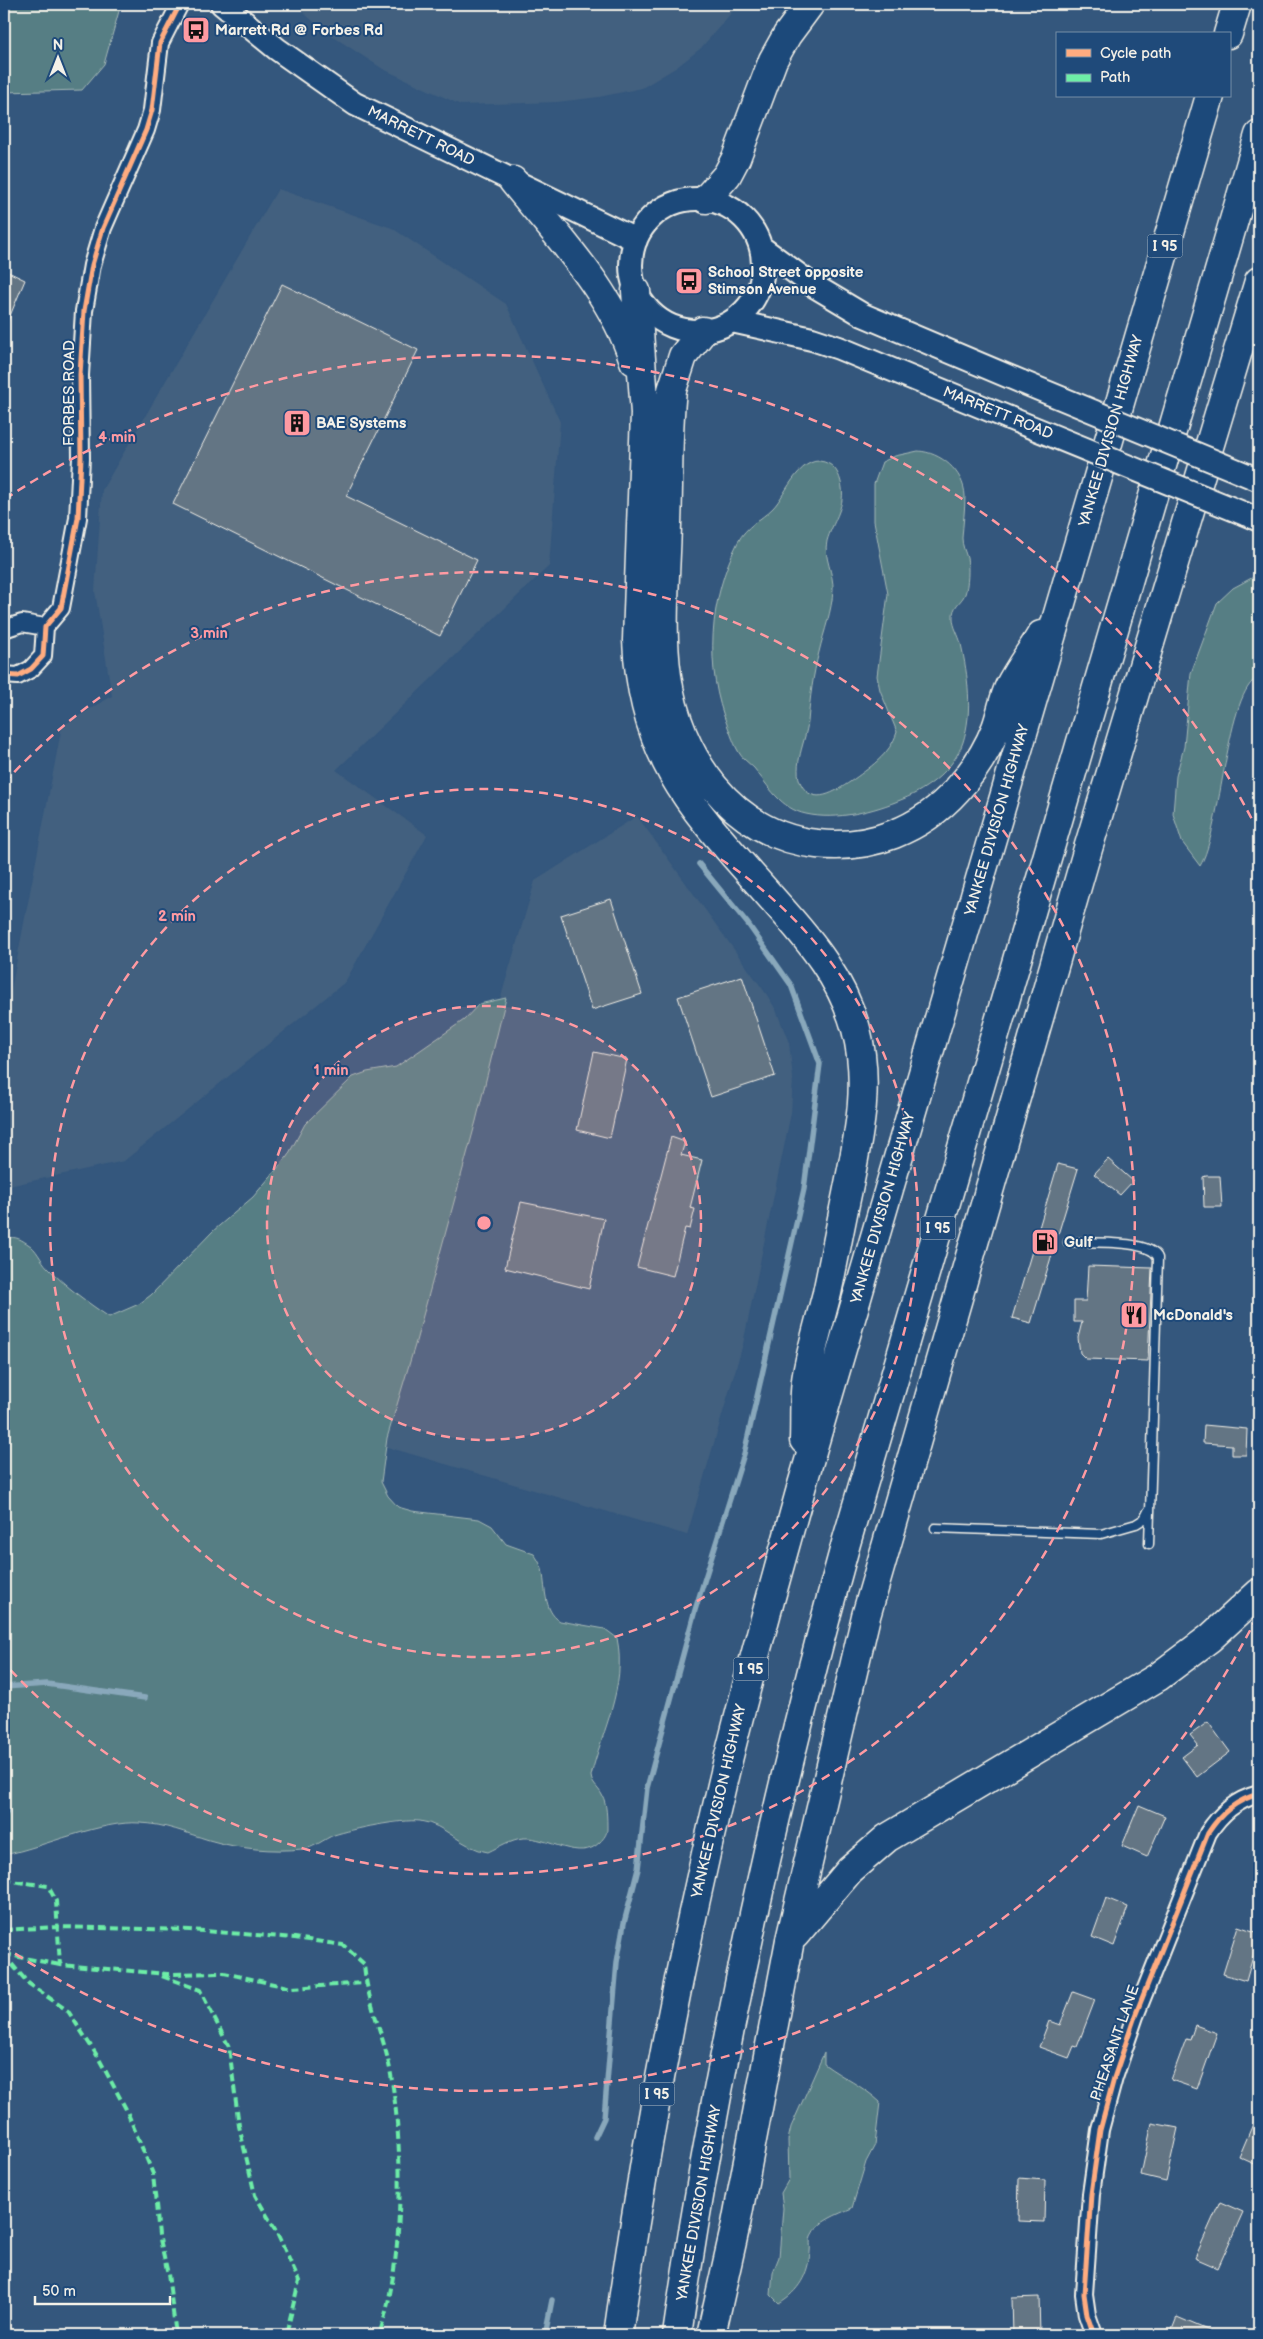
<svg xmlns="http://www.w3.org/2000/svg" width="1263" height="2339" viewBox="0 0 1263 2339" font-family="'Balsamiq Sans',sans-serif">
	<rect width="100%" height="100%" fill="#34577d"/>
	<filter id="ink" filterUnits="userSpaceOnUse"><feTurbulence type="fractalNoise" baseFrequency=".02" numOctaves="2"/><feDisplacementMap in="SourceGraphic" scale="10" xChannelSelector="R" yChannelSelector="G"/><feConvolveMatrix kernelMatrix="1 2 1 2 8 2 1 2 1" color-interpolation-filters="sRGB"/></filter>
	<g filter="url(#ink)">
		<path fill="#42607f" d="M293,4H739L701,48L677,67L642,88L599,97L557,102L461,105L383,69L326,32Z
			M278,189L392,228L506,304L560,422L549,566L336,770L427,835L345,982L124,1161L4,1187V1027L62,726L112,696L95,591L102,490Z
			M637,816L767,995L776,1010L789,1043L793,1078L791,1113L743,1344L687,1535L370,1442L535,881Z"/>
		<path fill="#567e84" stroke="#a5b8b6" d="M4,4H121L104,64L82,90L4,92Z
			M918,451C940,452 964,471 965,496C965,509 963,524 962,538C962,546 965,551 967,558C969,567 968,586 965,594C961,603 952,606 953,618C953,627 959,635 961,644C968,676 973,711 963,742C954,769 928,789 903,799C874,811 837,821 806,814C781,809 768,786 754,768C751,765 747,762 744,759C736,751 732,737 728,727C704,668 709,599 738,542C746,526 761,520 773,508C786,495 802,449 829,464C837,468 841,479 842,488C845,508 832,523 827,541C823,557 834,573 833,590C832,611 824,631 819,652C813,675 810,698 808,722C806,740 792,767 801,784C813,807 836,791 850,782C869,768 890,755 897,732L880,690L877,676L888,594L874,521V484L882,462L895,456Z
			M1259,574V677C1226,689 1222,830 1200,866L1182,842L1173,814L1176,776L1184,747L1191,673L1217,603L1233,588Z
			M506,998L476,1121L415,1345L387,1438L381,1482L388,1496L398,1507L412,1511L479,1519L492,1526L506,1544L534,1554C537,1558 540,1563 542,1569C546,1586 543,1611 560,1621L605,1629L617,1638C627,1687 602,1730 591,1776C592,1785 598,1787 602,1795C607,1803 607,1819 607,1829C607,1834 604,1838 600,1842C580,1863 547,1836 523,1838C511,1839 499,1847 488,1852C463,1849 445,1824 420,1821C400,1819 353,1829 334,1835C324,1839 314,1848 303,1849C273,1852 239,1849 209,1840C186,1833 165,1824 140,1823C103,1820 43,1847 4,1855V1242C11,1234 19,1238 28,1244C37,1249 40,1260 48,1268C65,1286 88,1303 109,1317L139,1304L151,1295L213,1231L253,1197L287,1157L305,1124L353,1077L367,1072L396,1067L464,1020L479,1004Z
			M824,2053V2064C843,2078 863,2086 880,2102L875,2145L866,2162L852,2208C839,2214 817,2221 811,2236C809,2240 811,2247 810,2252C808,2275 799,2291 779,2303L771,2295L773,2272L779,2257L783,2208L781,2193L789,2179L788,2140L791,2127Z"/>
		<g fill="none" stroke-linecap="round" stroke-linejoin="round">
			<path stroke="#89a8bb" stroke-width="5.5" d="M4,1687L47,1684L145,1698
				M4,1818L7,1811
				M595,2137L604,2118L617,1962L624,1923L638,1869L647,1788L695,1610L744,1454L804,1189L820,1064L791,985L748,924L699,864
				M545,2335L552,2300"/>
		</g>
		<path fill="#647584" stroke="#f4f1e8" d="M4,270L25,280L4,330Z
			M282,284L418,350L346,496L477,560L440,636L173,504Z
			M611,899L642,994L592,1010L561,915Z
			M742,976L775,1076L711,1097L678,997Z
			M594,1052L627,1059L610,1138L577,1130Z
			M671,1137L685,1142L681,1155L702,1160L690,1208L695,1209L690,1229L685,1228L673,1276L637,1267Z
			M1108,1159L1133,1181L1120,1195L1094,1174Z
			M1058,1164L1078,1169L1031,1323L1012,1318Z
			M1206,1176H1220L1222,1207H1204L1203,1177Z
			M521,1202L604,1219L589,1289L505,1268Z
			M1088,1266L1152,1268L1148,1361L1086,1359L1080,1353L1078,1338L1082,1322H1074V1301H1086Z
			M1204,1425L1247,1429L1246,1455H1232V1445L1203,1443Z
			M1208,1722L1230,1752L1197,1777L1182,1757L1198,1745L1190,1735Z
			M1139,1805L1165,1816L1147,1857L1122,1846Z
			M1106,1898L1128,1907L1114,1946L1092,1937Z
			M1238,1926L1259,1933V1955L1254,1953L1246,1981L1223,1974Z
			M1073,1992L1095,2000L1077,2047L1074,2046L1069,2058L1039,2047L1049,2021L1060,2025Z
			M1195,2025L1217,2033L1197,2089L1171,2080L1186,2039L1190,2040Z
			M1259,2110V2166L1239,2157Z
			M1152,2123L1178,2128L1166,2181L1141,2175Z
			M1019,2178L1045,2180L1044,2222L1018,2221Z
			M1220,2202L1243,2212L1218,2268L1195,2258Z
			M1039,2297L1040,2335H1013L1012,2298Z
			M1177,2317L1219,2335H1170Z"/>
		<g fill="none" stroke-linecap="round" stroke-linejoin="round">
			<defs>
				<path id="lane" d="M1068,1242C1088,1243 1151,1239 1158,1258L1149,1544
					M935,1528L1101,1534L1136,1524L1144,1519L1148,1511"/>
				<path id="street" d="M4,629L22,623L45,627
					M4,675L18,676L31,669L43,656L45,627L61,608L78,518L81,458L80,375L84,311L92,265L103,228L146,130L152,110L160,43L180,4
					M1094,2335L1087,2315L1084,2294L1091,2194L1100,2130L1114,2078L1135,2016L1208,1833C1221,1813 1236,1800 1259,1794"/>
				<path id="secondary" d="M222,4L277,49L355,104L636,240
					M631 265a66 66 0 1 1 132 0a66 66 0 1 1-132 0Z
					M762,248L811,284L863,315L1022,382
					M732,321L812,339L839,348L1009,418
					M1245,514L1259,520"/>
				<path id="highway" d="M1228,34L1237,4
					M513,181C558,237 612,292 634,361
					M706,199L727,175L736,158L773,60L787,35L810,4
					M636,291L645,413L637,640C642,765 700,816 777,904C811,942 842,979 856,1029C871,1085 858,1139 847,1194C840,1227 834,1260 827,1293C820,1320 812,1347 807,1374C803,1395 805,1419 804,1440
					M703,331L683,356L672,390C667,434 669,480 667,524C666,574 660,626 667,676C678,756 731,835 817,844C870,850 921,830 957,790C973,772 987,751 996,728C1001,715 1003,700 1009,687C1018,669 1031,652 1041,635
					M795,1935L850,1870L887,1838L1158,1677L1210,1638L1259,1593
					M618,2335C644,2152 678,1969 721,1789C745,1687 774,1586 802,1485L1210,96
					M677,2335C716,2068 774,1803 846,1543L1259,135
					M711,2335L736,2224L790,1940L866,1616L1087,852L1259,281"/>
			</defs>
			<use href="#lane" stroke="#f4f1e8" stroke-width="11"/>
			<use href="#street" stroke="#f4f1e8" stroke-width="20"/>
			<use href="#secondary" stroke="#f4f1e8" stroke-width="26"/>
			<use href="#highway" stroke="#f4f1e8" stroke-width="31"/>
			<use href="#lane" stroke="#1f4a7a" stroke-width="8"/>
			<use href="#street" stroke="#1f4a7a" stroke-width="16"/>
			<use href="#secondary" stroke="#1f4a7a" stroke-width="22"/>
			<use href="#highway" stroke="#1f4a7a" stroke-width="28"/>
			<defs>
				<path id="secondary-bridge" d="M1022,382L1257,479
					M1009,418L1245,514"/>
			</defs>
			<use href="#secondary-bridge" stroke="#f4f1e8" stroke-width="26" stroke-linecap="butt"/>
			<use href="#secondary-bridge" stroke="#1f4a7a" stroke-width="22"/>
			<path stroke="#6deda7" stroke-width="4" stroke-dasharray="8 4" stroke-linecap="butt" d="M4,1880L48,1886L56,1901L60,1965L167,1974L224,1973L292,1988L365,1983
				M4,1930L56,1927L190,1930L295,1938L343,1945L364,1964C367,2003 385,2037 391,2075C404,2151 404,2263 379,2335
				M4,1954L60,1965
				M4,1955L28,1983L68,2011L98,2057L126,2109L153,2174L159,2235L168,2274L176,2335
				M162,1976L200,1990L229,2047L239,2126L255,2195L276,2231L299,2281L286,2335
				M125,2335L147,2332L151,2335"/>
			<defs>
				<path id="cycleway" d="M4,675L18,676L31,669L43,656L45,627L61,608L78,518L81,458L80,375L84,311L92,265L103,228L146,130L152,110L160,43L180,4
					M1094,2335L1087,2315L1084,2294L1091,2194L1100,2130L1114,2078L1135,2016L1208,1833C1221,1813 1236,1800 1259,1794"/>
			</defs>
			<use href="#cycleway" stroke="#1f4a7a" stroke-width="8"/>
			<use href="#cycleway" stroke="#ffac80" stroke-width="5"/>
		</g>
	</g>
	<circle cx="484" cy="1223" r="217" fill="#ff9aa2" fill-opacity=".12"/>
	<g fill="none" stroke="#ff9aa2" stroke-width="2.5" stroke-dasharray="9 6">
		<circle cx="484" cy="1223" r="217"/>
		<circle cx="484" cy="1223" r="434"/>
		<path d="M4 783A651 651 0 1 1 4 1663"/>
		<path d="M1257 1617A868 868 0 0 1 5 1947M5 499A868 868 0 0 1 1257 829"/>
	</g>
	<defs>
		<symbol id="bus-square" viewBox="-11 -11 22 22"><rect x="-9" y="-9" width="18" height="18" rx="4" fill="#ff9aa2" stroke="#1f4a7a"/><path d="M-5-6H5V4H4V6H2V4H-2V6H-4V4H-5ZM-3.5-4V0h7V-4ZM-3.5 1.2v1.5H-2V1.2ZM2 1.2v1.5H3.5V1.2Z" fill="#111"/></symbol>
		<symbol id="building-square" viewBox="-11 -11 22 22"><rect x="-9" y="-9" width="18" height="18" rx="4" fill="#ff9aa2" stroke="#1f4a7a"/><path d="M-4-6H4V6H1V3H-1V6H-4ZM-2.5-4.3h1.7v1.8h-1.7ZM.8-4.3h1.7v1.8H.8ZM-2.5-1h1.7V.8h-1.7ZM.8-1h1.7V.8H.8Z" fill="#111"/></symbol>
		<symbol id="fuel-square" viewBox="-11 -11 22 22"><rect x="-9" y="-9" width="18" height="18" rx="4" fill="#ff9aa2" stroke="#1f4a7a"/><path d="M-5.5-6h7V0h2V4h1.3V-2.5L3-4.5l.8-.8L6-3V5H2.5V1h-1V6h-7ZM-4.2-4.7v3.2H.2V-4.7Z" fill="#111"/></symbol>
		<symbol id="restaurant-square" viewBox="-11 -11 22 22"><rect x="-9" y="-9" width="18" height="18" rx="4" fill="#ff9aa2" stroke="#1f4a7a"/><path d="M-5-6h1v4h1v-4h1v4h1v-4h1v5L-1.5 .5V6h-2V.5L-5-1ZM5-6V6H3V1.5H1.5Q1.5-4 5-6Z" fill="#111"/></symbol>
	</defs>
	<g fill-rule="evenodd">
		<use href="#bus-square" x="180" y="14" width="32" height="32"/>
		<use href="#bus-square" x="673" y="265" width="32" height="32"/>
		<use href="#building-square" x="281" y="407" width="32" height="32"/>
		<use href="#fuel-square" x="1029" y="1226" width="32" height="32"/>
		<use href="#restaurant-square" x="1118" y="1299" width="32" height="32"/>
	</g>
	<g text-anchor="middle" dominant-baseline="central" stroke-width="4" stroke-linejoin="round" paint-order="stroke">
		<g fill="#1f4a7a" stroke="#b4bfc7" stroke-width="1">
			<rect x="1147.5" y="234.5" width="35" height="23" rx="4"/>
			<rect x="920.5" y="1216.5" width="35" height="23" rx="4"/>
			<rect x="733.5" y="1657.5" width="35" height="23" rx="4"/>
			<rect x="639.5" y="2082.5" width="35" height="23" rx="4"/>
		</g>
		<g font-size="14" font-weight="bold" fill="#f4f1e8">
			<text x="1165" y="246">I 95</text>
			<text x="938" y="1228">I 95</text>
			<text x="751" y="1669">I 95</text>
			<text x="657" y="2094">I 95</text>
		</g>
		<g font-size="15" font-weight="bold" fill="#f4f1e8" stroke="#1f4a7a" text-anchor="start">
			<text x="215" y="30">Marrett Rd @ Forbes Rd</text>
			<text x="708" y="272">School Street opposite<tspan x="708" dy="17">Stimson Avenue</tspan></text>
			<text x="316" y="423">BAE Systems</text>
			<text x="1064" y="1242">Gulf</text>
			<text x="1153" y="1315">McDonald's</text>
		</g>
		<g font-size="15" fill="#f4f1e8" stroke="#1f4a7a">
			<text transform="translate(421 136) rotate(26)">MARRETT ROAD</text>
			<text transform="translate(69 393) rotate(-90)">FORBES ROAD</text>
			<text transform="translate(998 413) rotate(22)">MARRETT ROAD</text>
			<text transform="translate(1111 431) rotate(-74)">YANKEE DIVISION HIGHWAY</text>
			<text transform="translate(997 820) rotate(-74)">YANKEE DIVISION HIGHWAY</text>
			<text transform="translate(883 1208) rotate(-74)">YANKEE DIVISION HIGHWAY</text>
			<text transform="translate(719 1801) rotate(-77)">YANKEE DIVISION HIGHWAY</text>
			<text transform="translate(1115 2043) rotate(-71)">PHEASANT LANE</text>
			<text transform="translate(699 2203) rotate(-80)">YANKEE DIVISION HIGHWAY</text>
		</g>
	</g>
	<circle cx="484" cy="1223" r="8" fill="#ff9aa2" stroke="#1f4a7a" stroke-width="2.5"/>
	<g font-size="15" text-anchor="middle" font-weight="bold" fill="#ff9aa2" stroke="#1f4a7a" stroke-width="4" stroke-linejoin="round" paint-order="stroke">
		<text x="117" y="442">4 min</text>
		<text x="209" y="638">3 min</text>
		<text x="177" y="921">2 min</text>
		<text x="331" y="1075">1 min</text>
	</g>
	<rect width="1263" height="2339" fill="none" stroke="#1f4a7a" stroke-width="20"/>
	<rect x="10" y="10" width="1243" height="2319" fill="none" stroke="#f4f1e8" stroke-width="2" filter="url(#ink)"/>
	<rect x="1056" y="32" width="175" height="65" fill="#1f4a7a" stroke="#748da6"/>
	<rect x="1066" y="49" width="25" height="8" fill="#ffac80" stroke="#748da6"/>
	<text x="1100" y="58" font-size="15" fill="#f4f1e8">Cycle path</text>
	<rect x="1066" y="74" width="25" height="8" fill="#6deda7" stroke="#748da6"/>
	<text x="1100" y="82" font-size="15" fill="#f4f1e8">Path</text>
	<g transform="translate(58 58)" stroke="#1f4a7a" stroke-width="4" paint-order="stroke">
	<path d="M0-4L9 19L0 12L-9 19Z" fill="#f4f1e8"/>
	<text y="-8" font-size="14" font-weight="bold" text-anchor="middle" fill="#f4f1e8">N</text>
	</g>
	<path d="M35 2296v8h135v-8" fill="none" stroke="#f4f1e8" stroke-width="2.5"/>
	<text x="42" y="2296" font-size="15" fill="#f4f1e8" stroke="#1f4a7a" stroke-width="4" paint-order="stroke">50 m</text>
</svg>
